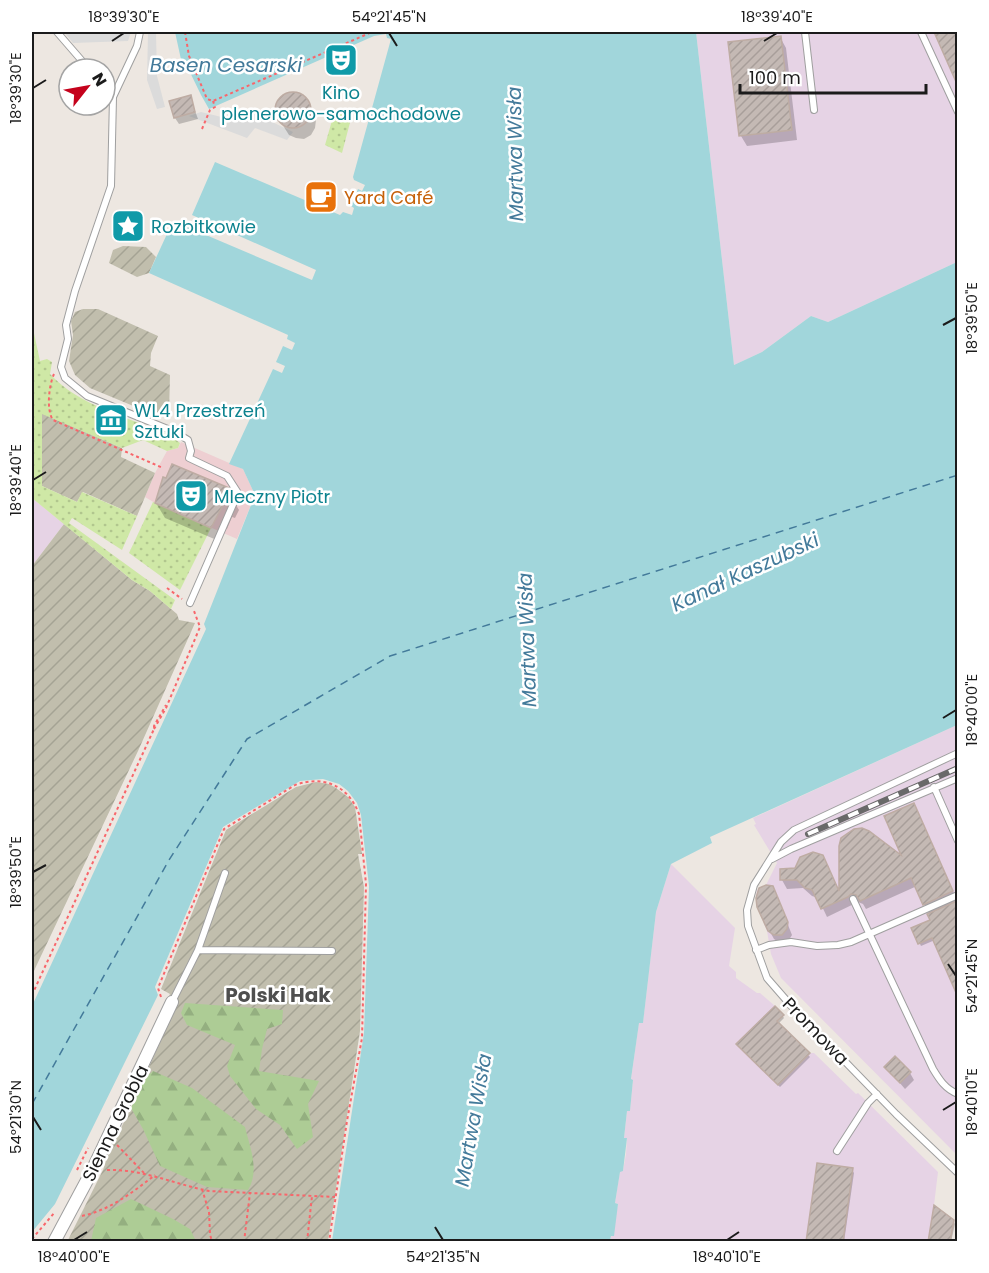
<svg xmlns="http://www.w3.org/2000/svg" width="989" height="1273" viewBox="0 0 989 1273" font-family="Poppins,sans-serif">
	<defs>
		<pattern id="construction-furrows" width="10" height="10" patternUnits="userSpaceOnUse" patternTransform="scale(1.5)"><rect width="10" height="10" fill="#c1bead"/><path d="M-1 1l2-2M0 10L10 0M9 11l2-2" fill="none" stroke="#a5a394"/></pattern>
		<pattern id="grass-dots" width="8" height="8" patternUnits="userSpaceOnUse" patternTransform="scale(1.5)"><rect width="8" height="8" fill="#cfe8a6"/><path d="M2 2h.1M6 6h.1" fill="none" stroke="#b1c68e" stroke-width="1.8" stroke-linecap="round"/></pattern>
		<pattern id="forest-firs" width="22" height="20" patternUnits="userSpaceOnUse" patternTransform="scale(1.5)"><rect width="22" height="20" fill="#adcc95"/><path d="M5 1l3.5 6h-7zM16 11l3.5 6h-7z" fill="#94af80"/></pattern>
		<pattern id="building-hatch" width="6" height="6" patternUnits="userSpaceOnUse" patternTransform="scale(1.5)"><rect width="6" height="6" fill="#c4b9b4"/><path d="M-1 1l2-2M0 6l6-6M5 7l2-2" fill="none" stroke="#a89e9a"/></pattern>
	</defs>
	<rect width="100%" height="100%" fill="#ede7e1"/>
	<path fill="#eecfd2" d="M181,442L243,469L255,495L237,539L155,503L145,497L155,473L167,451L178,448Z"/>
	<path fill="#e6d3e5" d="M696,32H957V262L828,322L811,316L762,352L734,365Z
		M32,498L64,524L32,566Z
		M957,725V1155L781,978L771,954L767,931L757,907L756,897L757,890L766,885L777,863L754,825L756,824L753,818Z
		M671,864L735,928L729,966L736,972V978L757,993H760L775,1006L784,1015L777,1021L810,1053H814L856,1094L858,1093L938,1172L934,1205L954,1220L950,1241L610,1242L618,1204L615,1203L620,1171H623L626,1154L627,1139L624,1138L627,1111H630L633,1080H631L639,1022H643L656,912Z"/>
	<path fill="url(#construction-furrows)" d="M123,246L146,247L156,257L149,273L137,277L109,263L113,250Z
		M83,309H98L158,336L151,353L150,366L170,375L169,414L143,410L90,388L75,375L69,361L73,335L71,321L75,312Z
		M42,413L122,448L121,457L155,473L137,516L83,492L77,502L42,486Z
		M64,524L132,580L150,591L177,614L179,620L195,623L138,751L32,975V566Z
		M316,782L329,784L336,788L348,797L355,807L362,854H358L364,887L360,1031L328,1241L67,1242L103,1170L109,1152L131,1108L174,1010L167,1000L170,994L161,989L226,830L296,787Z"/>
	<path fill="url(#grass-dots)" d="M335,110L352,115L342,153L325,145Z
		M32,324L40,361L47,359L52,362L50,374C78,405 129,418 168,434L180,443L178,448L167,451L143,440L122,448L42,414V486L77,502L82,492L137,516L122,550L72,518L69,523L175,600L171,609L150,591L132,580L32,498Z
		M153,502L211,528L180,590L129,553Z"/>
	<path fill="url(#forest-firs)" d="M185,1003L283,1010L282,1024L267,1029L262,1049L259,1071L319,1081L308,1104L313,1137L297,1149L280,1125L256,1109L230,1076L227,1066L235,1045L187,1025L181,1013Z
		M153,1071L192,1088L245,1127C250,1148 260,1170 248,1190L207,1187L160,1166L143,1129L131,1108L144,1079Z
		M131,1199L173,1219L190,1229L196,1241H91L96,1218Z"/>
	<path fill="#dbdbdb" d="M64,32H131L128,41L73,43Z
		M148,33H156L157,76L165,107L157,109L147,80Z
		M243,108L293,132L287,140L255,128L247,138L189,116L201,112L238,121Z"/>
	<path fill="#a1d6db" d="M175,32H696L734,365L762,352L811,316L828,322L957,262V725L710,837L712,843L671,864L656,912L643,1023H639L631,1079L633,1080L630,1111H627L624,1138H627L623,1171L620,1172L615,1203L618,1204L614,1236H611L610,1241H332L364,1033L369,886L361,815L357,803L348,791L339,784L323,779L300,781L223,827L155,987L158,995L55,1204L32,1232V1006L206,629L204,624L255,495L243,469L229,464L273,369L282,373L285,366L276,362L283,346L292,350L295,343L287,339L288,335L149,273L173,221L312,280L316,270L192,215L215,162L340,215L343,212L352,215L354,208L351,206L358,189L362,191L365,185L354,180L353,177L391,39L387,38L386,34L374,36L209,109L201,95L186,64H182Z"/>
	<path fill="#0003" d="M936,32H958V80Z
		M780,37L786,48L797,140L747,146L741,136Z
		M293,94L301,96L307,101L316,120L315,128L311,135L304,139L296,138L289,135L277,116L276,108L279,101L285,96Z
		M190,97L198,119L179,124L175,118Z
		M167,480L227,490L239,510L235,518L232,517L227,529L225,528L219,541L165,518L156,503Z
		M918,813L957,900L958,991L935,940L921,946L913,929L932,921L917,886L866,909L863,904L858,902L827,917L818,898L812,896L803,888L787,889L782,880L781,871L841,896L905,860Z
		M773,887L792,935L787,943H780L774,939L769,930Z
		M782,1015L784,1018L778,1024L810,1057L780,1087L740,1048Z
		M886,1067L910,1073L914,1080L905,1089Z
		M852,1170L854,1173L844,1242H808Z
		M953,1221L955,1224L951,1242H930Z"/>
	<g fill="none" stroke-linecap="round" stroke-linejoin="round">
		<path stroke="#437a9a" stroke-width="1.5" stroke-dasharray="8 6" stroke-linecap="butt" d="M32,1104L169,860L247,739L390,656L958,475"/>
	</g>
	<path fill="url(#building-hatch)" stroke="#beaca3" stroke-width="1.5" d="M934,32H957V84Z
		M781,36L792,130L739,136L728,42Z
		M275 110a18 18 0 1 1 36 0a18 18 0 1 1-36 0Z
		M191,95L195,112L174,118L169,101Z
		M172,464L229,488L227,493L231,495L227,505L224,503L211,528L155,503L163,477L166,478Z
		M914,803L953,891L923,905L911,878L860,901L856,895L851,894L848,897L821,909L812,890L805,888L797,880H780V869L795,868L800,857L813,852L823,855L839,891V846L841,838L854,829L862,828L869,831L901,855L884,816Z
		M766,885L773,886L788,922L787,929L782,935H774L768,931L757,907L756,898L759,888Z
		M957,901V995L932,938L918,944L911,928L930,920L927,914Z
		M775,1006L784,1015L777,1021L810,1053L778,1085L736,1044Z
		M895,1056L911,1072L900,1083L884,1067Z
		M817,1163L853,1168L843,1242H806Z
		M934,1205L954,1220L950,1242H928Z"/>
	<g fill="none" stroke-linecap="round" stroke-linejoin="round">
		<defs>
			<path id="lane" d="M57,32L89,69
				M140,32L137,46L113,97L111,186L75,291L66,325L68,339L61,367L65,378L87,396L175,432L188,440L191,451L189,458L227,476L238,493L190,603
				M805,32L814,110
				M921,32L958,112
				M105,88L113,97
				M958,753L794,830L781,842L754,885L747,910L748,926L767,978L794,1009L896,1114L958,1173
				M934,787L958,841
				M772,859L791,849L958,778
				M853,899L933,1069C939,1079 945,1089 958,1094
				M198,950L332,951
				M756,950L769,945L791,942L817,946L838,945L851,942L958,895
				M172,1002L198,950L225,873
				M837,1151L868,1103L877,1094"/>
			<path id="street" d="M54,1242L92,1171L172,1002"/>
		</defs>
		<use href="#lane" stroke="#9f9f9f" stroke-width="8"/>
		<use href="#street" stroke="#9f9f9f" stroke-width="14"/>
		<path stroke="#f8666b" stroke-width="2" stroke-dasharray="3 3" stroke-linecap="butt" d="M185,32L189,56L207,99L213,101L372,32
			M202,129L210,110L215,107L213,101
			M54,374C49,385 46,410 53,420L163,468
			M167,588L182,599
			M154,729L166,708L200,627L194,611
			M32,995L154,729V726L166,705
			M161,997L158,988L224,829L295,785C323,775 348,785 359,814L366,884L362,1038L347,1121L329,1242
			M117,1145L144,1173
			M77,1170L88,1148
			M107,1170C143,1169 174,1184 209,1191L335,1197
			M202,1189L209,1212L210,1234L212,1242
			M82,1216C110,1210 133,1192 155,1175
			M32,1239L55,1212
			M244,1242L250,1193
			M307,1242L312,1196"/>
		<use href="#lane" stroke="#fff" stroke-width="6"/>
		<use href="#street" stroke="#fff" stroke-width="12"/>
		<defs>
			<path id="rail" d="M808,834L958,768"/>
		</defs>
		<use href="#rail" stroke="#696969" stroke-width="6"/>
		<use href="#rail" stroke="#fff" stroke-width="4" stroke-dasharray="11" stroke-linecap="butt"/>
	</g>
	<path fill="none" stroke="#1b1b1b" stroke-width="2" d="M389,33L397,46M112,41L124,33M764,41L777,33M33,88L46,80M943,325L956,318M33,480L46,472M943,718L956,710M33,872L46,865M948,964L956,976M943,1110L956,1102M33,1117L41,1130M435,1227L443,1240M74,1240L87,1232M727,1240L739,1232"/>
	<defs>
		<symbol id="theatre-square" viewBox="-11 -11 22 22"><rect x="-9" y="-9" width="18" height="18" rx="4" fill="#0f9aa8" stroke="#fff"/><path d="M-5-5.5Q0-4 5-5.5V0Q5 5 0 6Q-5 5-5 0ZM-3.3-2.5H-1v1.5H-3.3ZM1-2.5H3.3v1.5H1ZM-2.8 1Q0 5.5 2.8 1Z" fill="#fff"/></symbol>
		<symbol id="cafe-square" viewBox="-11 -11 22 22"><rect x="-9" y="-9" width="18" height="18" rx="4" fill="#e8710a" stroke="#fff"/><path d="M-5.5-4.5H6V0H3Q3 3.5 0 3.5H-2.5Q-5.5 3.5-5.5 0ZM3-3.2v2h1.7v-2ZM-6 4.5H4V6H-6Z" fill="#fff"/></symbol>
		<symbol id="sight-square" viewBox="-11 -11 22 22"><rect x="-9" y="-9" width="18" height="18" rx="4" fill="#0f9aa8" stroke="#fff"/><path d="M0-6L1.8-2.2L6-1.7L2.9 1.2L3.7 5.4L0 3.3L-3.7 5.4L-2.9 1.2L-6-1.7L-1.8-2.2Z" fill="#fff"/></symbol>
		<symbol id="museum-square" viewBox="-11 -11 22 22"><rect x="-9" y="-9" width="18" height="18" rx="4" fill="#0f9aa8" stroke="#fff"/><path d="M0-6L6-3V-2H-6V-3ZM-5-1h2V3h-2ZM-1-1h2V3h-2ZM3-1h2V3H3ZM-6 4H6V6H-6Z" fill="#fff"/></symbol>
	</defs>
	<g fill-rule="evenodd">
		<use href="#theatre-square" x="322" y="41" width="38" height="38"/>
		<use href="#cafe-square" x="302" y="178" width="38" height="38"/>
		<use href="#sight-square" x="109" y="207" width="38" height="38"/>
		<use href="#museum-square" x="92" y="401" width="38" height="38"/>
		<use href="#theatre-square" x="172" y="477" width="38" height="38"/>
	</g>
	<g text-anchor="middle" dominant-baseline="central" stroke-width="5" stroke-linejoin="round" paint-order="stroke">
		<g font-size="18" fill="#0d838f" stroke="#fff" text-anchor="start">
			<text x="341" y="92" text-anchor="middle">Kino<tspan x="341" dy="21">plenerowo-samochodowe</tspan></text>
			<text x="151" y="226">Rozbitkowie</text>
			<text x="134" y="410">WL4 Przestrzeń<tspan x="134" dy="21">Sztuki</tspan></text>
			<text x="214" y="496">Mleczny Piotr</text>
		</g>
		<g font-size="18" fill="#c56008" stroke="#fff" text-anchor="start">
			<text x="344" y="197">Yard Café</text>
		</g>
		<g font-size="18" fill="#1b1b1b" stroke="#fff">
			<text transform="translate(816 1031) rotate(46)">Promowa</text>
			<text transform="translate(115 1123) rotate(-64)">Sienna Grobla</text>
		</g>
		<g font-size="20" font-style="italic" fill="#437a9a" stroke="#fff">
			<text x="226" y="65">Basen Cesarski</text>
			<text transform="translate(515 154) rotate(-91)">Martwa Wisła</text>
			<text transform="translate(745 572) rotate(-25)">Kanał Kaszubski</text>
			<text transform="translate(527 640) rotate(-92)">Martwa Wisła</text>
			<text transform="translate(473 1120) rotate(-80)">Martwa Wisła</text>
		</g>
		<g font-size="20" font-weight="bold" fill="#4e4e4e" stroke="#fff">
			<text x="278" y="995">Polski Hak</text>
		</g>
	</g>
	<rect width="989" height="1273" fill="none" stroke="#ffffff" stroke-width="66"/>
	<g transform="translate(87 87) rotate(59)"><circle r="28" fill="#ffffff" stroke="#a4a4a4" stroke-width="1.5"/>
	<path d="M0-4.5L10 22L0 15L-10 22Z" fill="#c5021c"/>
	<text y="-9" font-size="16" font-weight="bold" text-anchor="middle" fill="#1b1b1b">N</text>
	</g>
	<path d="M740 84v9h186v-9" fill="none" stroke="#1b1b1b" stroke-width="3"/>
	<text x="749" y="84" font-size="18" fill="#1b1b1b" stroke="#ffffff" stroke-width="4.5" paint-order="stroke">100 m</text>
	<rect x="33" y="33" width="923" height="1207" fill="none" stroke="#1b1b1b" stroke-width="2"/>
	<g font-size="15" text-anchor="middle" fill="#1b1b1b">
		<text x="124" y="22">18°39'30"E</text>
		<text x="389" y="22">54°21'45"N</text>
		<text x="777" y="22">18°39'40"E</text>
		<text transform="translate(16 88) rotate(-90)" y="5">18°39'30"E</text>
		<text transform="translate(972 318) rotate(-90)" y="5">18°39'50"E</text>
		<text transform="translate(16 480) rotate(-90)" y="5">18°39'40"E</text>
		<text transform="translate(972 710) rotate(-90)" y="5">18°40'00"E</text>
		<text transform="translate(16 872) rotate(-90)" y="5">18°39'50"E</text>
		<text transform="translate(972 976) rotate(-90)" y="5">54°21'45"N</text>
		<text transform="translate(972 1102) rotate(-90)" y="5">18°40'10"E</text>
		<text transform="translate(16 1117) rotate(-90)" y="5">54°21'30"N</text>
		<text x="74" y="1262">18°40'00"E</text>
		<text x="443" y="1262">54°21'35"N</text>
		<text x="727" y="1262">18°40'10"E</text>
	</g>
</svg>
